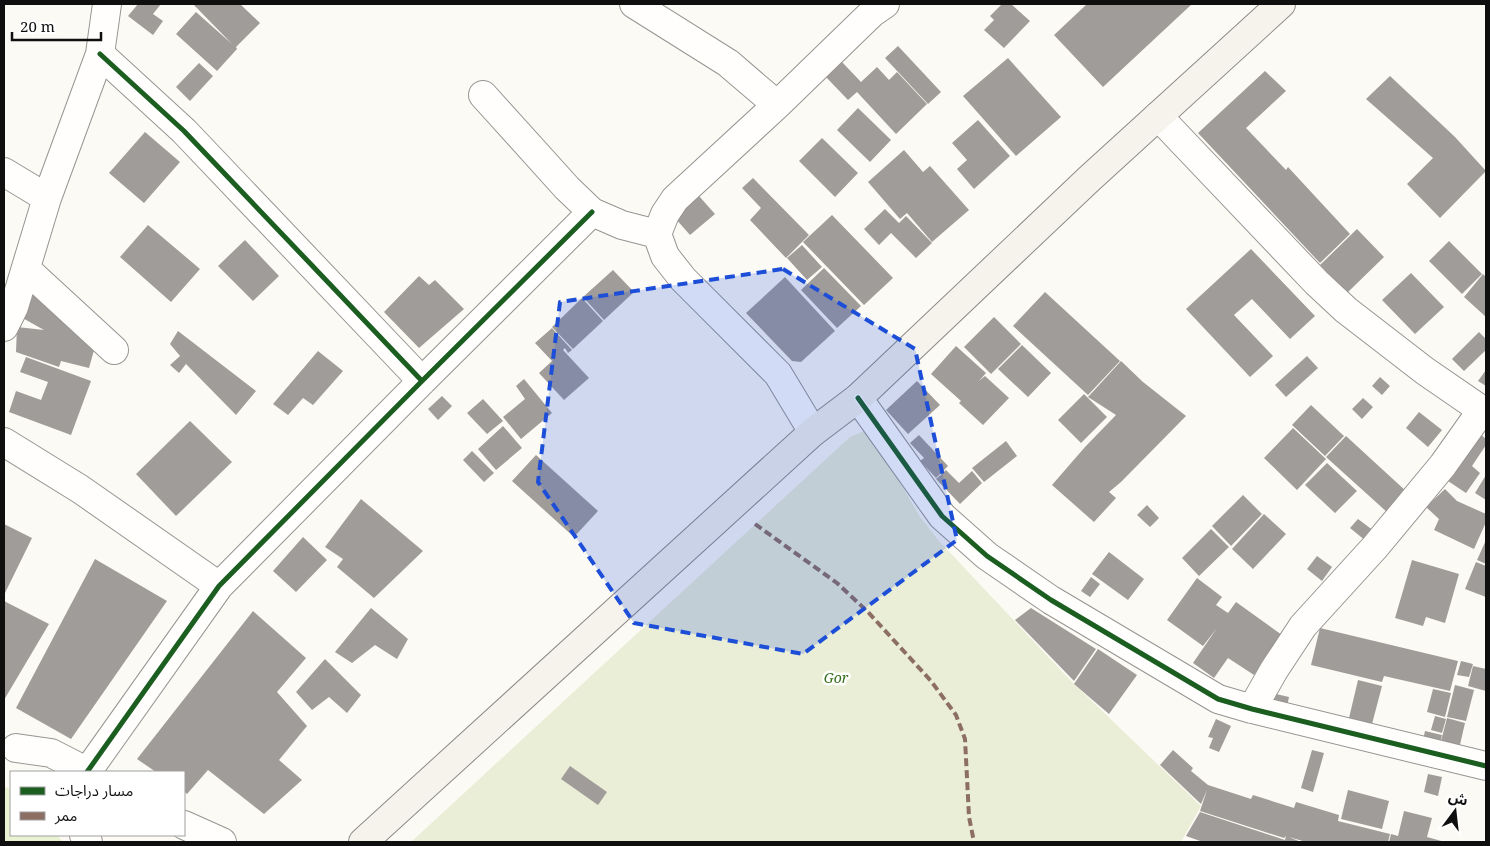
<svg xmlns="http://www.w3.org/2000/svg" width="1490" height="846" viewBox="0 0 1490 846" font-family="'Noto Serif','Noto Sans Arabic',serif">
	<rect width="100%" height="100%" fill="#fcfaf4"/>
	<path fill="#e9f3d2" d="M4,786L11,790V835H57L63,842H4Z"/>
	<path fill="#eaeed6" d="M869,429L920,517L939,541L1071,681L1201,806L1181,842H411L850,437Z"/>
	<path fill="#a09c99" d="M138,4L143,5L161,4L153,14L163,21L153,35L128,16Z
		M193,4H240L260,23L236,47L237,49L217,71L176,34L196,12L232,44Z
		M1002,4H1011L1030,21L1004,48L984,30L994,20L990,16Z
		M1087,4H1192L1103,87L1054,35Z
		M898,46L941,92L928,104L885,58Z
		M1008,58L1061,117L1016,156L963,96Z
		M842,62L861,82L877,67L889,80L897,72L927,104L896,134L857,92L848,100L826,77Z
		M199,63L213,76L190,101L176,87Z
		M1265,71L1286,91L1246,128L1286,170L1288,167L1350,234L1320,263L1198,133Z
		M1390,76L1455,137L1486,171L1440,218L1407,184L1433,158L1366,99Z
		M858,108L891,140L870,162L837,130Z
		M978,120L1010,156L974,189L957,169L967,160L952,143Z
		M145,132L180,162L144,203L109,173Z
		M822,138L858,173L835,197L799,161Z
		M904,150L923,172L930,166L969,210L932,242L907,213L900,219L868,182Z
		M753,178L809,235L786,258L750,220L761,208L742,188Z
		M699,196L715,214L690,235L675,218Z
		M885,209L899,223L906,216L932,243L916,258L891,233L879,245L864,229Z
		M832,215L893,278L864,305L803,242Z
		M148,225L200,269L171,302L120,257Z
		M1357,229L1384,257L1347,293L1320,265Z
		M245,240L279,276L253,301L218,266Z
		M1449,241L1482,274L1462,294L1429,261Z
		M802,245L822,267L807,280L787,258Z
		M1251,249L1315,316L1290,339L1252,299L1234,315L1273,356L1250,377L1186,309Z
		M824,268L861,306L837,328L801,290Z
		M613,270L634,292L604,320L583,297Z
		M1411,273L1444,307L1415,334L1382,300Z
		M1483,274L1486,277V317L1464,297Z
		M419,276L429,285L435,280L464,309L419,348L384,312Z
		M785,277L835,331L801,362L792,361L746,313Z
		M1045,292L1120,361L1088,395L1013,326Z
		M26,293L56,303V316L77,325L76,334L96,343L89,368L61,361L59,367L16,352L17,327L44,330L19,316Z
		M582,298L603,321L573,349L552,327Z
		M994,317L1021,344L991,374L964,347Z
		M552,328L572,350L568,353L565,348L563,350L589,378L564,400L539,373L552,361L535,343Z
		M178,331L256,391L236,415L186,364L179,373L170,365L180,356L170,344Z
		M1479,332L1486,339V350L1464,371L1452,359Z
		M1022,345L1051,373L1028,397L998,369Z
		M956,346L986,373L979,381L985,376L1009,398L983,425L959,403L961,401L931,374Z
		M318,351L343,371L313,405L303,398L288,415L273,404Z
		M1307,356L1318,368L1286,397L1275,385Z
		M26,357L91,381L71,435L9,412L16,391L41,400L48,382L20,372Z
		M1121,361L1143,382L1186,416L1121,482L1109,492L1116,498L1094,522L1052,485L1085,447L1116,415L1088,397Z
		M1486,370V386L1478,381Z
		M1380,377L1390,386L1382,395L1372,386Z
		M524,379L552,413L521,439L503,417L525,399L516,386Z
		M917,381L940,405L908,434L886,410Z
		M1084,394L1107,417L1081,443L1058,420Z
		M442,396L452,406L438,420L428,409Z
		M1363,398L1373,407L1362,419L1352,409Z
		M483,399L503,421L487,434L467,413Z
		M1311,405L1344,436L1325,456L1292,425Z
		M1419,412L1442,430L1428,447L1406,428Z
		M190,421L232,462L176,516L136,474Z
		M503,426L522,448L496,470L478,449Z
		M1293,428L1326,459L1297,490L1264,458Z
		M1480,434L1486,439V445L1472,466L1480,473L1466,493L1448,481Z
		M919,435L948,466L936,478L920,461L924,458L910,443Z
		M1346,436L1407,492L1388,513L1326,457Z
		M1006,441L1017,456L984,482L972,468Z
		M472,451L494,473L484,482L463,460Z
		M536,455L598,511L574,537L512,481Z
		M1327,463L1357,491L1335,513L1305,485Z
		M946,470L959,483L972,471L982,483L960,504L936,479Z
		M1486,475V500L1475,493Z
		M1445,489L1457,501L1486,514V522L1474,549L1434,530L1439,519L1426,507Z
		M1243,495L1262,514L1231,546L1212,526Z
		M361,499L423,551L374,598L337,567L343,559L325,547Z
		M1147,505L1159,518L1150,527L1137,515Z
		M1264,514L1286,534L1253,569L1232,549Z
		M1358,519L1374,531L1366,541L1350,528Z
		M4,524L32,538L4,595Z
		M1211,529L1229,547L1199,576L1182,558Z
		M303,537L327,560L296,592L273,571Z
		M1486,540V564L1477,560Z
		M1109,552L1144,579L1128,600L1092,574Z
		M1317,556L1332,567L1322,581L1307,569Z
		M95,559L167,601L71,739L16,708Z
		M1412,560L1459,574L1445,623L1426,617L1423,626L1395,618Z
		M1476,562L1486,566V597L1465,589Z
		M1091,577L1100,584L1090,597L1081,591Z
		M1197,578L1222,597L1216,605L1228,613L1236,602L1282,635L1254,675L1228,658L1214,678L1193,663L1217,628L1203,646L1167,620Z
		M4,601L49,624L4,700Z
		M371,608L408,639L397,659L375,645L352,663L335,652Z
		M1031,608L1096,649L1074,681L1015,620Z
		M253,611L306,658L277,692L307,726L279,760L302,780L264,814L208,770L187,794L184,791V772H156L137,759Z
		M1320,628L1458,661L1450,691L1384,676L1382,682L1311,665Z
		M1098,649L1137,675L1109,714L1074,684Z
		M325,659L361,695L347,713L329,697L312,710L296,692Z
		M1461,661L1473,664L1469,677L1457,675Z
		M1473,666L1486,669V691L1468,686Z
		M1358,680L1382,686L1372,724L1349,718Z
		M1455,685L1474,690L1466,721L1447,717Z
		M1433,689L1451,693L1445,717L1427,712Z
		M1276,694L1289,697L1287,707L1274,704Z
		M1435,716L1446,719L1442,733L1431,730Z
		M1447,718L1465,723L1459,749L1440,745Z
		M1216,719L1231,726L1219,752L1209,748L1213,738L1208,737Z
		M1425,731L1442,735L1440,744L1423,740Z
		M1173,750L1193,768L1191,771L1208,785L1251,799L1253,795L1294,808L1296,802L1339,815L1338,821L1390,834L1388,842H1306L1289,837L1301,842H1203L1186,836L1200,812L1285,840L1286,836L1284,838L1200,811L1207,790L1201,804L1160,765Z
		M1312,750L1324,753L1313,792L1301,788Z
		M570,766L607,792L598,805L561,779Z
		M1428,774L1442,777L1438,796L1424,792Z
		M1348,790L1389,801L1382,829L1341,819Z
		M1404,811L1432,818L1427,837L1445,842H1389L1391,834L1398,836Z"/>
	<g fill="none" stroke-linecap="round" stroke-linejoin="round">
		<defs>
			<path id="minor" d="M634,4L728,63L777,105
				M100,54L184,131L422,381
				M483,95L567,188L592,212L622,225L657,234L665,256L683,279L778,374L813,432
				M1158,116L1316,282L1346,310L1425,371L1486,413
				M4,172L47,198
				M657,234L665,214L675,199L777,105L872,13L885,4
				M26,269L114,350
				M4,327L14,307L47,198L100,54L107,4
				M858,398L942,516L987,556L1051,600L1218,699L1252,709L1486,766
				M4,442L80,489L219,586
				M1252,709L1274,670L1303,626L1375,547L1443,465L1482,410
				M16,748L51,753L88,772
				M87,772L219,586L422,381L592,212
				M184,825L222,842
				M84,835L88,842"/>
			<path id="secondary" d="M363,842L813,432L858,398L1089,179L1281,4"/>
		</defs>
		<use href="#minor" stroke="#969592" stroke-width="30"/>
		<use href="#secondary" stroke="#8c8b89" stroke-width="30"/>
		<use href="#minor" stroke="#fffefd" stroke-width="28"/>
		<use href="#secondary" stroke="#f5f3eb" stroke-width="28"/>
		<path stroke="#8d6e63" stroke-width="4" stroke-dasharray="8 4" stroke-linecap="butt" d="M755,524L837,583L868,612L931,681L956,715L965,739L969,817L974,842"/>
		<defs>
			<path id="cycleway" d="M100,54L184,131L422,381
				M858,398L942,516L987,556L1051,600L1218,699L1252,709L1486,766
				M87,772L219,586L422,381L592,212"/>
		</defs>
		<use href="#cycleway" stroke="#fff" stroke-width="8"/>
		<use href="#cycleway" stroke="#1b5e20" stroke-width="5"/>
	</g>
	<path fill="#1d4ed8" fill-opacity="0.2" stroke="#1d4ed8" stroke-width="4" stroke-dasharray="10 6" stroke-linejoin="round" d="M783,269L915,349L957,540L803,654L634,623L538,482L560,302Z"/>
	<g text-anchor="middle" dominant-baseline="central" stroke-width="5" stroke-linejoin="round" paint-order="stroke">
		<g font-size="14" font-style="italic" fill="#336e18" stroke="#fff">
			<text x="836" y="677">Gor</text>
		</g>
	</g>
	<rect width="1490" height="846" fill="none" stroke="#0f0f0f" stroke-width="10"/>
	<rect x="10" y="771" width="175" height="65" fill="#ffffff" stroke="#9f9f9f"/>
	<rect x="20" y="787" width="25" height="8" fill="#1b5e20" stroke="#9f9f9f"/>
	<text x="55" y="796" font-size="15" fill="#0f0f0f">مسار دراجات</text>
	<rect x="20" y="812" width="25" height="8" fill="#8d6e63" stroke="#9f9f9f"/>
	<text x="55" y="821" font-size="15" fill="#0f0f0f">ممر</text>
	<g transform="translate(1455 811) rotate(15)" stroke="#ffffff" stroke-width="4" paint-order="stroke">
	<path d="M0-4L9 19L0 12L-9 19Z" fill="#0f0f0f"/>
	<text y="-8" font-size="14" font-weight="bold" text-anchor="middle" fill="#0f0f0f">ش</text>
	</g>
	<path d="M12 32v8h89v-8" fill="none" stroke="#0f0f0f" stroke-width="2.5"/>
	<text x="20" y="32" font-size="15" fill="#0f0f0f" stroke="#ffffff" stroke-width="4" paint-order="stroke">20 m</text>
</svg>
